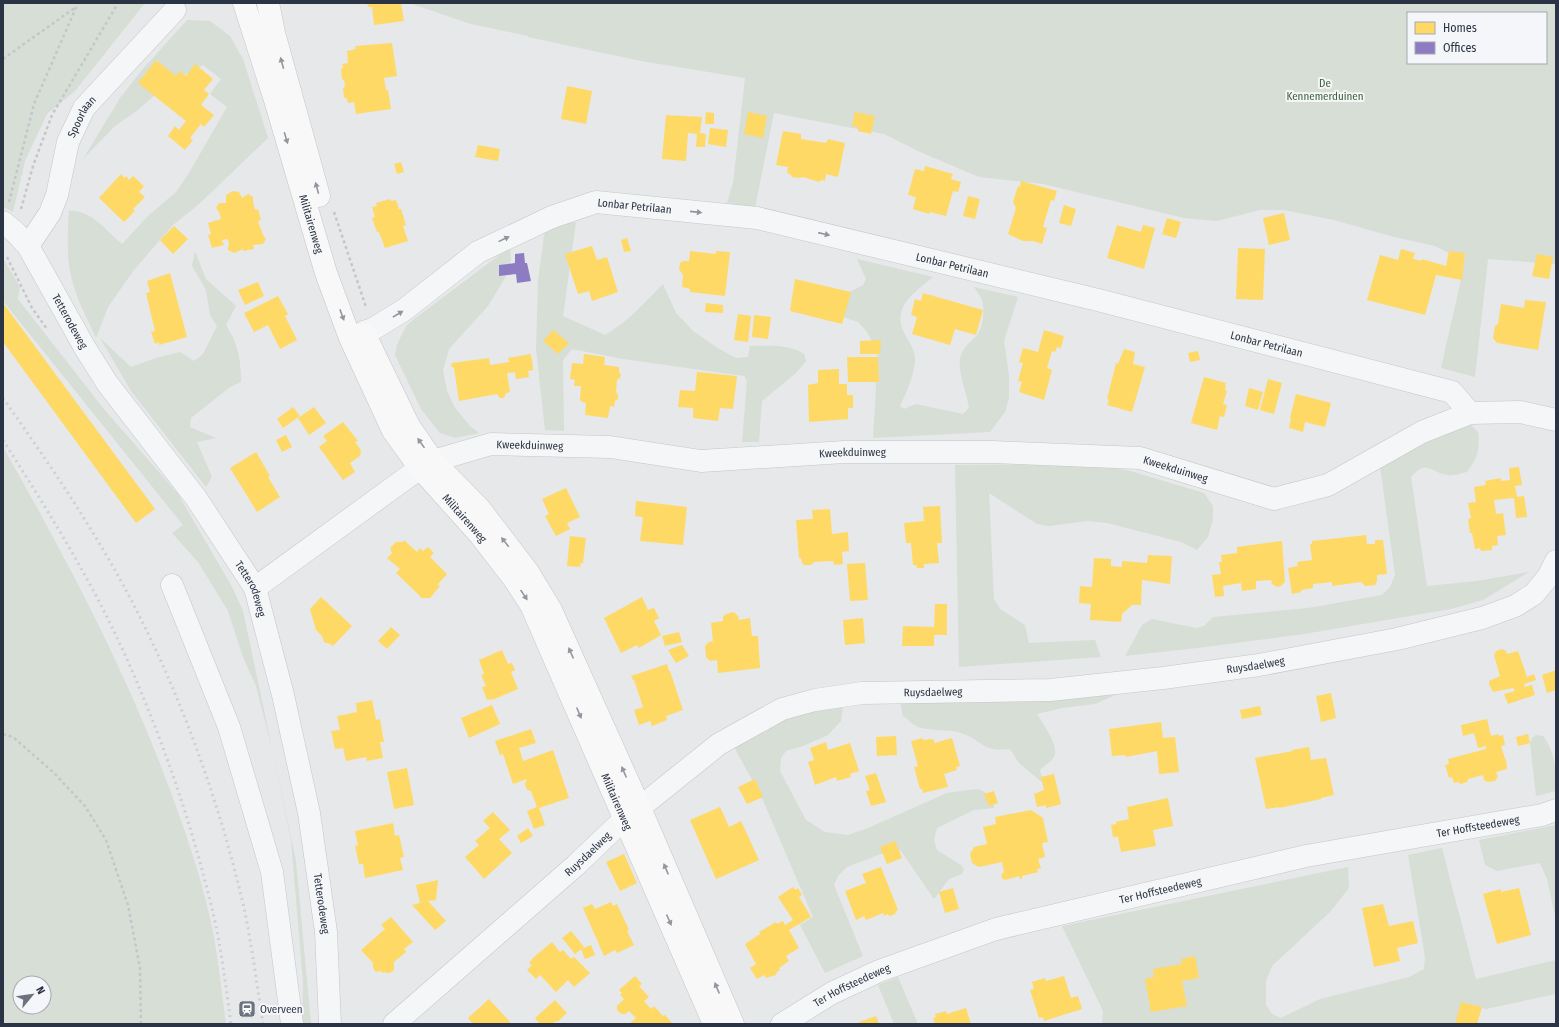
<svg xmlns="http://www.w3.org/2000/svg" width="1559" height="1027" viewBox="0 0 1559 1027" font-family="'Fira Sans Condensed',sans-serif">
	<rect width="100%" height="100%" fill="#e6e8ea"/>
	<path fill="#d6ded6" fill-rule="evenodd" d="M3,3H145L75,91L47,114L25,161L13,212L3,207Z
		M409,3H1556V264L1488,259L1475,377L1441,368L1462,275L1458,264L1449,253L1435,246L1394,237L1334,220L1284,210H1260L1217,221L1184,218L1043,184L979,177L920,152L884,134L774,113L755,208L727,203L733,183L745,78L641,61L528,37V36L471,24ZM1408,13H1546V63H1408Z
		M187,20L210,21L230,36L243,59L268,138L198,205L173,225L134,270L108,307L96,338C89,322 80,306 75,290C66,265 67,236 69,211C91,209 106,231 122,244L149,215L176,192L189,173L227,107L210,94L221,79L203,65L167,84L138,110L115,126L83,159L120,98L142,70Z
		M576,222L563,316L605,335C628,322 645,302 663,284L676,313L693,331L719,349L736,358L748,357L750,346C768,346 789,344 804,354L806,361L796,373L762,401L759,442H742L747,381L744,376L623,359L572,349L563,360L564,431L545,430L536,349L538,280L545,228L554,225Z
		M510,247L511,260L505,278L488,306L449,349L443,370L447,391L455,408L470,426L479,433L455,438L440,433L421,409L395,355L397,345L401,336L407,325L417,317Z
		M195,251L206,279L236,306L226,325C238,344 241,360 241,382L230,387L191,418L190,427L216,438L197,442L212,477L206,487L131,391L100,338L131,367L156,358L180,352L194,361L203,354L217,326L210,315L206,290L192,266Z
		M3,258L20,287L18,299L103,408L178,494L232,587L243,611L296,861L311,1024H302L303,982L291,840L272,748L256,686L243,657L228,611L198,562L172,533L183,525L3,301Z
		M857,259L933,277C918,290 894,304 902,328C906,339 915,347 915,359C915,374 906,393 900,406L904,409L916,404L963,414L969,408C967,393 958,373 960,359C962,347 971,342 978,334C983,325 985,310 982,300C980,296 977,291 974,287L1018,297L1004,341L1009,375V398L1005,412L990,432L873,438L878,352L867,332L858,322L843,317L848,293L863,285L866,279Z
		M1468,422L1478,432C1480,450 1478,457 1467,472C1462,473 1454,476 1448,475C1430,472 1426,459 1411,477L1427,586L1477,581L1529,572L1483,600L1451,609L1304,634L1197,648L1125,656L1142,625L1152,619L1196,628L1204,626L1213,617L1308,608L1382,595L1390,587L1395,575L1380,466Z
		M3,447C62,551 119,657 162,769C183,824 203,880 214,937C219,966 222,995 226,1024H3ZM20,983H44V1007H20Z
		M1079,464L1127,470L1204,493L1213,506V519L1208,537L1197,550L1181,542L1107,523L1087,521L1049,526L1037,524L989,493L994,599L1000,609L1025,625L1029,643L1095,640L1101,657L959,667L955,465Z
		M1120,693L1095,704L1062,708L1037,714C1042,723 1060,746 1054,757C1051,762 1044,766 1040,770L1043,783L1019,763L1010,749C983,752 985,743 964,734C950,728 933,732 918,727C913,725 908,719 903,716L900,701Z
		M843,707L841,721L828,735L803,746L786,751L781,758L780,771L806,820L825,832L848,835L868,828L947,793L968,790L979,789L986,793L994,803V808L974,810L937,828L934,840L937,850L961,865L964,869L962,874L949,879L934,899L901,851L894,849L847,867L838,876L834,885L863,956L825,973L800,925L813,917L762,798L734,747C760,731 789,716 818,709C826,708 835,707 843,707Z
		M1536,735L1543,736C1556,754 1556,769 1556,791L1536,796L1530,743L1532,738Z
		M1556,825V920L1547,879L1540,863L1497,871L1485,865L1479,840Z
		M1442,848L1476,979L1556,960V994L1486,1009L1467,1004L1461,1024H1102L1103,1011L1062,926L1348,867L1349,888L1330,912L1272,966L1266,981V1005L1272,1014L1281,1018L1320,999L1409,977L1424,969L1425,957L1408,855Z
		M898,977L918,1024H894L878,985Z"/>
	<path fill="#ffd966" d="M367,3H401L404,21L374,25L372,7H368Z
		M392,43L397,76L384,78L386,90H388L391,109L356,114L354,102L348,103L347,99L344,97L343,89L345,86L344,80L342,79L341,70L343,67L342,64L348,63L347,51L356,49L355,46Z
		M156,60L176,76L180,71L186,76L195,64L213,79L204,90L209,94L201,105L214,115L204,127L201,124L190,138L193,140L185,150L168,136L175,126L179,130L186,121L138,83Z
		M567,86L592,91L586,124L561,119Z
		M706,112L714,113V124H705Z
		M748,112L767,116L763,138L744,134Z
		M855,112L875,116L871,134L858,131V127L852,126Z
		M666,115L702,117L700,133L706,134L705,147H696L697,134L688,133L686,161L662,159Z
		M710,128L728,130L726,147L708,144Z
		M783,131L801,134V139L826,143L828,139L845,143L838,177L826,174L825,181L822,180L819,182L803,177L800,178L792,177L790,174L787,173L788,167L776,165Z
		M478,145L500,149L498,161L475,157Z
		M401,162L404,172L397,174L394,164Z
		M925,166L953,174L951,179L961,182L958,192L953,191L946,216L930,212L929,214L913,209L916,197L908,195L915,169L924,171Z
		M121,174L124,178L126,176L129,180L133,176L144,186L139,192L145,197L133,209L135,211L124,222L99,198Z
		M1021,181L1057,191L1054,201L1051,200L1043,227L1047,228L1042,244L1033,241H1023L1008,234L1016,208L1013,202L1018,186L1020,187Z
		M233,191L239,192L242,198L248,194L253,197V202L255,210L258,209L261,220L258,221L263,235L266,239L263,244L253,245L254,249L243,251V249L234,253L228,250V247L229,245L228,239L222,240L224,245L212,248L208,235L211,234L208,223L221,219L219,212L216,208L219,203H226V195Z
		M968,196L980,199L975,219L963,216Z
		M390,199L391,201L396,200L399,209H401L406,225L403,226L408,241L385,248L379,232H377L372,218L375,217L372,207L377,206L376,203Z
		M1064,205L1076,209L1071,226L1059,223Z
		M1284,213L1290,240L1269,245L1263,218Z
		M1167,218L1181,222L1176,238L1162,234Z
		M1117,225L1141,232L1143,225L1155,228L1144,269L1107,258Z
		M174,226L188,239L173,254L160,240Z
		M627,238L631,251L624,252L621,240Z
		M592,246L597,260L607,257L618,292L592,301L589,291L578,294L565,254Z
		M1238,248L1265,249L1263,300L1236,299Z
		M1401,249L1415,253L1413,259L1422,261V259L1446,266L1449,251L1465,253L1462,280L1436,275L1425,315L1367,300L1380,255L1398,260Z
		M690,251L716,254V251L730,252L725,296L690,292V289L682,287L683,275L679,269L680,263L683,261H689Z
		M1537,254L1553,257L1549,279L1532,276Z
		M170,273L187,337L159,345V342L155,344L151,332L155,331L146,293L150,292L147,281Z
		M795,279L851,292L842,324L790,311Z
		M258,282L264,296L245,305L238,290Z
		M923,293L983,310L976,335L955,329L950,345L912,334L917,317L911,315L915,299L921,301Z
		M278,296L288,314L285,316L297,340L280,349L268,325L254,332L244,313Z
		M1525,300L1546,302L1538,350L1497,343L1493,338L1495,326L1498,324L1501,304L1524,308Z
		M3,303L155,509L136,523L3,342Z
		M706,303L723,305V313L705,312Z
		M738,314L751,316L748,342L734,340Z
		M754,315L771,317L768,339L752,337Z
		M553,330L569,343L558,354L543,341Z
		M1044,330L1064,336L1061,348L1057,347L1055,352L1052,351L1047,368L1052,370L1044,400L1019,392L1022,382L1018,381L1023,363L1019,362L1023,348L1038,352Z
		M881,340L880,354H860V341Z
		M1124,349L1135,352L1133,364L1145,367L1132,412L1107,405L1109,400L1107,399L1116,363L1118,364Z
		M1198,351L1200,360L1190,362L1188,353Z
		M531,354V358L532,359L533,370L528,371L529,377L516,379L515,372L507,373L510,392L506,393L504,398H500L497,394L459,401L454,368L451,366L452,363L489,358L490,365L509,362L508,358Z
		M584,354L605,357L604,365L619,367V372L621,374L620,378L617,380L616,392L618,395V399L615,401L614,407L610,406L608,418L585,415L586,403L582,402L580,400L581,386H574L575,380L570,379L572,363L583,364Z
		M847,357H878L879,382H848Z
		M839,369V384H847V395H853V408H848V419L809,422L808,385L818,383V370Z
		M697,372L737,376L733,409L720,408L718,421L693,418V408L678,407L680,390L695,391Z
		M1204,377L1226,383L1225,390L1227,391L1223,404L1227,405L1224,417L1220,416L1217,430L1191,423Z
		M1268,379L1282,383L1274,414L1260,410Z
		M1249,388L1263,392L1258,410L1245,406Z
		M1296,394L1331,403L1325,427L1305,422L1303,432L1289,428L1291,418H1290Z
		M293,407L300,416L283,428L277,419Z
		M314,407L326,423L309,435L298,418Z
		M343,422L358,441L355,442L361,450L360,456L350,463L355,472L343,480L319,447L327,441L323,436Z
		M286,435L292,447L282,452L276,440Z
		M256,452L270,476L268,477L280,497L257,512L230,468Z
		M1519,467L1522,485L1515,486L1517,497L1524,496L1527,517L1516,518L1514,498L1494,500L1496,514L1503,513L1506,535L1497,536L1498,545L1492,546V550L1481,551L1480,548L1475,549L1472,533H1470L1468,519L1471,518L1468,503L1476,502L1474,487L1486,485L1485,481L1501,478V481L1510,480L1509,468Z
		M566,488L580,517L567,523L570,529L556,536L545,516L549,514L542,499Z
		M636,501L687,507L683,545L640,541L643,518L642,517L635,516Z
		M940,506L942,543H937L939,563L924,564V568H917L916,565H913L911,543H906L904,523L924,521L923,507Z
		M830,509L832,534L848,532L849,551L842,552L843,564L834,565L833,561L814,562L811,565H804L802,563L801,558H799L796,520L813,519L812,510Z
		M1366,535L1367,544H1375V540H1383L1387,574L1377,575V581L1375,585L1365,586L1361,582L1332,586V582L1313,584V588L1301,590V592L1292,594L1288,568L1298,566L1297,562L1312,560L1310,544H1312V541Z
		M570,536L586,538L583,563H581L580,567L567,566Z
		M404,540L417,552L420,548L423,551L428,547L434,553L430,557L447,574L438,584L440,586L430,598H421L420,596L396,573L400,569L387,558L392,553L390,548L396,542H403Z
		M1282,541L1285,582L1281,586L1277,587L1272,584L1271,580L1256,581V589L1242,591L1241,583L1223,586L1224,596L1215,597L1212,575L1221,574L1219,562H1222L1221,555L1237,553V547Z
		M1148,555L1172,556L1170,584L1142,580L1141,605H1132L1122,614L1121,622L1090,620L1091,604L1079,603L1080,586L1092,587L1094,558L1111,559V566L1122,567V561L1147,563Z
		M865,563L868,600L850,601L847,564Z
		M321,597L352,626L333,646L330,644L324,642L322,636L316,630L310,609Z
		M642,597L648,610L654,608L659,618L654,621L661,635L639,648L637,645L621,653L604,618Z
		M935,604H947V635H934V646H902L903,626L934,627Z
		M734,612L738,616L739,620L750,618L752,636H758L760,668L718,673L717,660L710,661L706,657L705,646L709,642L713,641L711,623L723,621V616L726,614Z
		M863,618L865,643L845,645L843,620Z
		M391,627L400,635L387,649L378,641Z
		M679,632L682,642L665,646L662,636Z
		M682,645L689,656L676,663L668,650Z
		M1502,649L1506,651L1507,654L1518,651L1527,677L1534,674L1536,680L1524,684L1525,687L1532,685L1535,695L1508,704L1504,694L1515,691L1513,688L1493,692L1489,684V681L1500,676L1494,655L1496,651Z
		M502,650L508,664L512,663L515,670L511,672L518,689L492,700L491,699L487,700L482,687L486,686L481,675L484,674L479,660Z
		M667,664L669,671H670L683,710L666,716L667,720L652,726L650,721L639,725L634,710L643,707L634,680H633L631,676Z
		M1556,670V690L1547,693L1542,675Z
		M1331,693L1336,718L1321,722L1316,696Z
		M372,700L376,720L380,719L382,731L384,742H380L383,758L367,761L366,757L346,761L343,748L335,749L331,731L340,730L337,716L357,712L356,703Z
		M492,705L500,724L469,738L461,718Z
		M1260,706L1262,715L1242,719L1240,710Z
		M1487,719L1491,736L1498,734L1499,736L1503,735L1505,745L1501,746L1505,759H1506L1507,769L1496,772L1498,776L1495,781L1488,782L1484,780L1483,775L1468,779L1467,782L1461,784L1458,782L1454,783L1452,777L1449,778L1445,765L1449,764L1448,759L1486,749V746L1478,748L1474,733L1463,736L1461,725Z
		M1161,722L1163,738L1175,737L1179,772L1159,774L1157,751L1126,757L1125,755L1112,756L1109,729Z
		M531,729L536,743L519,748L523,761L553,750L569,798L539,808L545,825L534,829L527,811L537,807L531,791L527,790L525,784L527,779L513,784L503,754L500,755L495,741Z
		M1528,734L1530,743L1518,746L1516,737Z
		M896,736L897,755L877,756L876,737Z
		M923,738V740L933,739L935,743L952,738L960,766L956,767L957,770L944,774L948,787L923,793L922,789H920L914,767L918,766L911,741Z
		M826,742L828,750L850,743L859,771L850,774L851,777L837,781L836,777L815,785L808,762L814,760L810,748Z
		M1309,747L1311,760L1326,758L1334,795L1321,798V799L1279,808V807L1266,809L1255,758L1293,751L1292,750Z
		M407,768L414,805L394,809L387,772Z
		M876,773L886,802L871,806L866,791L870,790L865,776Z
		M1054,774L1061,804L1046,808V805L1037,807L1034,794L1044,790L1041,777Z
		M755,779L763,797L747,804L738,787Z
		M994,791L998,803L989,806L984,794Z
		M1168,798L1173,826L1153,830L1156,846L1121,852L1118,837H1113L1111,825L1116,824V822L1129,819L1127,807Z
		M720,807L729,827L741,821L759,860L716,879L690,820Z
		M1031,810L1043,818L1048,842L1042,843L1045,857L1038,859L1041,868L1037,869L1038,872L1022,876V879H1020L1019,876L1005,880L1002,878L1001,875L1004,872L1002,862L979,867L972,863L970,854L974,847L987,844L983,827L996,824L995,817Z
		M493,812L510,830L499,839L512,853L484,879L465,857L479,845L475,841L490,828L483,821Z
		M393,823L395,836L399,835L404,857L400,858L403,870L365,878L363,864H359L355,846L358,845L355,831Z
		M528,828L533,836L521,843L517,836Z
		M895,841L902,858L887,864L880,847Z
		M624,854L637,883L620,891L606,862Z
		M881,867L898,910L896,911L895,914L890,916L887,914L884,916L883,913L866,920L864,916L856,920L845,891L866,883L862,874Z
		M438,880L436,900L428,901L446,921L435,930L412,905L420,903L416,885Z
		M793,887L795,890L798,888L802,895L799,897L811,917L789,930L799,948L786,956L789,961L779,968L780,970L777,972L776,975L766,978L764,975L757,979L750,968L756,964L745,944L760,934L759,932L776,922L777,924L783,921L785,925L793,920L778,897Z
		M953,888L959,909L945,913L939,892Z
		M1519,888L1531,935L1497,944L1483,894L1501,889V892Z
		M611,902L613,906L617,904L629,930L627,931L634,945L617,953L615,950L604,956L583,908L592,904L595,909Z
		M1383,904L1389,926L1413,921L1418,943L1397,948L1400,961L1374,967L1362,908Z
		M391,917L413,942L404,949L406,952L394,962V970L390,973H386L385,972L383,973L381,971L376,972L373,968V963L361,950L385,929L381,925Z
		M571,931L584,947L575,954L562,938Z
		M552,942L560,952L563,950L571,959L574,957L590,973L574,987L568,980L556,992L540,975L536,979L527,970L532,965L529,963L534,957Z
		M591,945L595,955L585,959L581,949Z
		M1195,956L1199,978L1182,981L1187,1006L1151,1012L1145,979L1154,977L1153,969L1182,964L1181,959Z
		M635,976L642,984L639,986L649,997L644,1001L651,1009L654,1006L663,1016L665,1015L673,1024H629L636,1018L629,1011L625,1014H621L617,1010V1006L624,999L620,995L622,993L619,990Z
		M1064,976L1071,998L1078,996L1082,1009L1044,1021L1043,1017L1039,1018L1030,990L1034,989L1032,982L1045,978L1046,981Z
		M489,999L510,1022L508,1024H473L468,1018Z
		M555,1000L567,1013L557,1022L556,1021L552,1024H540L535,1018Z
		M1461,1002L1482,1007L1477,1024H1455Z
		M966,1008L971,1024H935L933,1018L936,1017L935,1014L946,1011L947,1014Z
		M876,1016L879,1024H855L862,1021Z"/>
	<path fill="#8e7cc3" d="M524,253L525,263H527L531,281L517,283L516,274L499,276V265L515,263V254Z"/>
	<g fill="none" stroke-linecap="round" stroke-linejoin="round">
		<defs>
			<g id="minor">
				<path id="s1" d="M3,222L15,232L28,246L85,348L107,383L196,498L255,588L283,695L309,813L326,932L330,1024"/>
				<path id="s2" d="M28,246L50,213L57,195L68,142L84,108L175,10"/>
				<path id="s3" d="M364,332L373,329L404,310L478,252L552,217L596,202L757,218L1098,300L1452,392L1470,413"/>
				<path d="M172,585L229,727L272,872L292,1024"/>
				<path id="s4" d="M255,588L420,468L433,461L491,444L610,447L701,461L844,452H992L1140,458L1274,499L1328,485L1422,432L1470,413L1520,412L1556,420"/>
				<path id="s5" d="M394,1024L575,866L618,825L719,744L782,709L815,700L862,693L1050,690L1163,678L1259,665L1397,639L1482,618L1515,606L1534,594L1548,577L1556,561"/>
				<path id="s6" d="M782,1024L832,993L879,971L996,929L1306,856L1542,815L1556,810"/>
			</g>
			<g id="major">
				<path id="s7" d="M244,3L275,100L326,273L350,338L393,431L420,468L480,535L514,579L531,605L714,1024"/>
				<path d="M268,3L274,33L319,196"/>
				<path d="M365,335L409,426L433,461L480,509L528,572L551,610L640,808L733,1024"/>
			</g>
		</defs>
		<use href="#minor" stroke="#c4c6c8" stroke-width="23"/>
		<use href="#major" stroke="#c2c5c8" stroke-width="23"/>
		<path stroke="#c5c6ca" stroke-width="2.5" stroke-dasharray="3 3" stroke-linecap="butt" d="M3,59L76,7
			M9,202L34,104L78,3
			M21,209L33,166L52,115L118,3
			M334,212L366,307
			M7,257L32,308L47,329
			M3,734L13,737L53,772L85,806L106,840L128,905L140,968L141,1024"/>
		<use href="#minor" stroke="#f5f6f7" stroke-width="22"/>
		<use href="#major" stroke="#f8f8f8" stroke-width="22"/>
		<path stroke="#cecfd2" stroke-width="3" stroke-dasharray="2 4" stroke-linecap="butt" d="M3,398C41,452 79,507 112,565C172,670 217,791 244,908C252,946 257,985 263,1024
			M3,440C45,506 87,573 120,644C160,731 192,823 214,917C222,952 226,988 231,1024"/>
	</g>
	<defs><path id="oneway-solid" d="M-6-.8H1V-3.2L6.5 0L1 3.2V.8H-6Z"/></defs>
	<g fill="#92969e">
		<use href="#oneway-solid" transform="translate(282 63) rotate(-105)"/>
		<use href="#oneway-solid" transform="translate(286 138) rotate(73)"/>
		<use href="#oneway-solid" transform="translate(317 188) rotate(-105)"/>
		<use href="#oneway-solid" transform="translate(342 315) rotate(70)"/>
		<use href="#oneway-solid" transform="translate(421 443) rotate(-125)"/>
		<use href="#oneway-solid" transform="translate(505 542) rotate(-128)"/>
		<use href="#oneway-solid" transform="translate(524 595) rotate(56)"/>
		<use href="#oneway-solid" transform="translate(571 653) rotate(-114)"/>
		<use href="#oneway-solid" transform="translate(579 713) rotate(67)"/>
		<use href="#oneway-solid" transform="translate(624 772) rotate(-114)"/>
		<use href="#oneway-solid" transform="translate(666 869) rotate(-113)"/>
		<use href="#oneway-solid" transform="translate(669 920) rotate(66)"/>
		<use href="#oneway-solid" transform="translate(717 988) rotate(-113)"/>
	</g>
	<g fill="#90959e">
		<use href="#oneway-solid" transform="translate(696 212) rotate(6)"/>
		<use href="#oneway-solid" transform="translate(824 234) rotate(13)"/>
		<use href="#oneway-solid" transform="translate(504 239) rotate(-26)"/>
		<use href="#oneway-solid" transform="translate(398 314) rotate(-31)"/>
	</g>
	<defs>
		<symbol id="station-square" viewBox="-11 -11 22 22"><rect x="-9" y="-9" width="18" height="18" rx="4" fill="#6c737f" stroke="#f4f6f9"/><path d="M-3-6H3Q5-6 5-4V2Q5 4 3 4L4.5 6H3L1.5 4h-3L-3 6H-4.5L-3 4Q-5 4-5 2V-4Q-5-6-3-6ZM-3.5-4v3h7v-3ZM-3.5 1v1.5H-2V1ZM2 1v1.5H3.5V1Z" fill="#fff"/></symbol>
	</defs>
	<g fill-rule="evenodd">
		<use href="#station-square" x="237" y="999" width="20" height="20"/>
	</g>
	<g text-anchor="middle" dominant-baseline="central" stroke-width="4" stroke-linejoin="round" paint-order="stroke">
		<g font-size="11" fill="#3f6138" stroke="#f4f6f9">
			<text x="1325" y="83">De<tspan x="1325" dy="13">Kennemerduinen</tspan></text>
		</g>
		<g font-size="11" fill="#2b3445" stroke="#f4f6f9">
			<text stroke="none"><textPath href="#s2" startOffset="142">Spoorlaan</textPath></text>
			<text stroke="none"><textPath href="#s3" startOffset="307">Lonbar Petrilaan</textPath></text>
			<text stroke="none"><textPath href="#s7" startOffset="231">Militairenweg</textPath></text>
			<text stroke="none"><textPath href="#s3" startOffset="631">Lonbar Petrilaan</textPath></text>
			<text stroke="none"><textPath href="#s1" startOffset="121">Tetterodeweg</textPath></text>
			<text stroke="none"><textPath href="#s3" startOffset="955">Lonbar Petrilaan</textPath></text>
			<text stroke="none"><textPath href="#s4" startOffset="318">Kweekduinweg</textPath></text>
			<text stroke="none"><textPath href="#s4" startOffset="642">Kweekduinweg</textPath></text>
			<text stroke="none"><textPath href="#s4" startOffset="967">Kweekduinweg</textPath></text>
			<text stroke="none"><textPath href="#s7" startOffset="567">Militairenweg</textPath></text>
			<text stroke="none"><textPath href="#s1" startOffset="445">Tetterodeweg</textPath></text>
			<text stroke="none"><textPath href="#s5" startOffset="978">Ruysdaelweg</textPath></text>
			<text stroke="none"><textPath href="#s5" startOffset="654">Ruysdaelweg</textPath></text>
			<text stroke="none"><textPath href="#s7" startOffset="891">Militairenweg</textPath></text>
			<text stroke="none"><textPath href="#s6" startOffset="728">Ter Hoffsteedeweg</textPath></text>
			<text stroke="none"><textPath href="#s5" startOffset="258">Ruysdaelweg</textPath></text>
			<text stroke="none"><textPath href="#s6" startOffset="404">Ter Hoffsteedeweg</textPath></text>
			<text stroke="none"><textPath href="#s1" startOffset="769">Tetterodeweg</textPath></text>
			<text stroke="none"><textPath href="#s6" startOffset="80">Ter Hoffsteedeweg</textPath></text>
		</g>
		<g font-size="11" fill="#2b3445" stroke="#f4f6f9" text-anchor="start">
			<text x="260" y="1009">Overveen</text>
		</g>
	</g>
	<rect width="1559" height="1027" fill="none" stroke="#2b3445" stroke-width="8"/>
	<rect x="1407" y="12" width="140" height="52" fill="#f4f6f9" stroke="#a4a8b1"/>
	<rect x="1415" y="22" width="20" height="12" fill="#ffd966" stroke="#a4a8b1"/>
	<text x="1443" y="32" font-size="12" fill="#2b3445">Homes</text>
	<rect x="1415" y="42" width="20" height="12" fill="#8e7cc3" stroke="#a4a8b1"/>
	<text x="1443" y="52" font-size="12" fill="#2b3445">Offices</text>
	<g transform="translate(32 995) rotate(61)"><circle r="19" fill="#f4f6f9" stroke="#a4a8b1"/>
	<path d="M0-3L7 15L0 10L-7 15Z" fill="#6c737f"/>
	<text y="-6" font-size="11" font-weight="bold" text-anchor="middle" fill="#2b3445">N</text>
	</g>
</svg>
